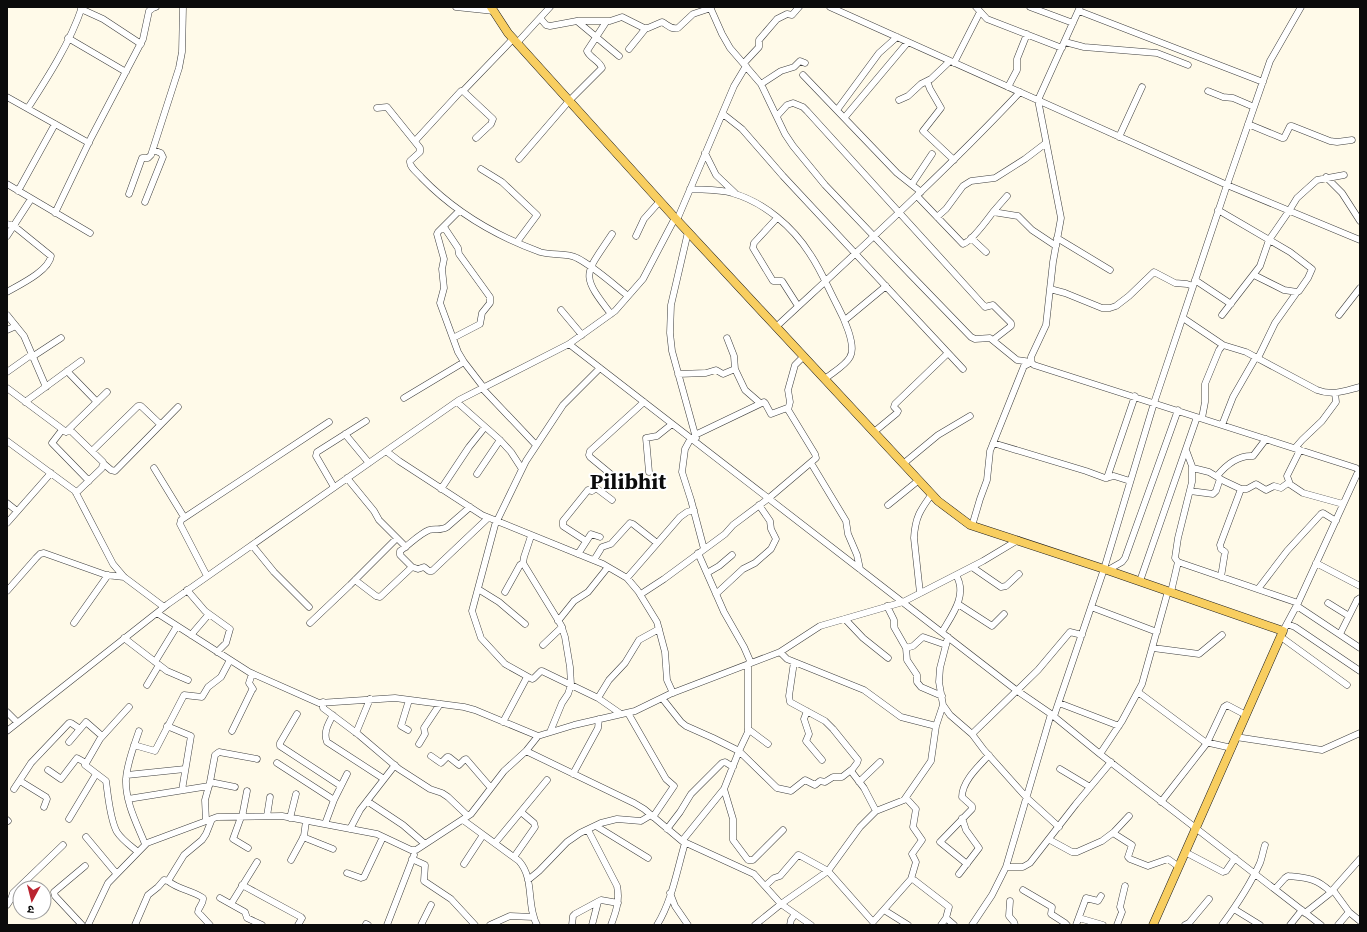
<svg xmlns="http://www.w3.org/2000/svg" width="1367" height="932" viewBox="0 0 1367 932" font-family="'Source Serif 4','Noto Sans Devanagari',serif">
	<rect width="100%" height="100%" fill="#fffae9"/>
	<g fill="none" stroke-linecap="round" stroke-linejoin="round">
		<defs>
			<path id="minor" d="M456,7L494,11
				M710,7L722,34L730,48L761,84L785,134L793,146L825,185L910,274L971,337L975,339L990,338L1017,360L1031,362
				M830,7L1227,185L1360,240
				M976,7L987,19L1062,48
				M1030,7L1073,23
				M1080,7L1038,100L1061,218L1053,262L1046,325L1031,357V362L1034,365L1356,468L1358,470V472L1298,603L1283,631
				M81,9L103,19L141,44
				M1079,11L1263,82
				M540,18L546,25L550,26L577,21H610L622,17L644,28H648L662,22C668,25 671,30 678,28L693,14L711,8
				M577,21L619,56
				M68,38L126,72
				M1065,42L1084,47L1157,53L1188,65
				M517,43L550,7
				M629,49L646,28
				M744,63L759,47V40L777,19L787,14L792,15L799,7
				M954,63L980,12
				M803,75L897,173L921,192
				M927,81L930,89L941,108L923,131L954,160
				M761,84L781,71L794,67L800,61L805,63
				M1008,87L1017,70V59L1027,34
				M463,91L513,39
				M1208,91L1223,97L1233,98L1254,107
				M7,97L89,143
				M899,100L908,96L921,84L931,79L950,61
				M28,108C48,77 70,43 82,7
				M377,108L387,107L420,148V152L410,161C409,167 418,173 422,178C455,212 496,236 540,252C552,256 566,252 577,258C593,266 613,284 628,296
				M837,110L879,53L897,37
				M723,114L742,129L783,176L963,369
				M777,116L787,105L793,103L803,107L807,111L985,307L993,305L1011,323V326L993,340
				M845,117L908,42
				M1248,124L1282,138H1284L1290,126H1292L1330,141L1337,142L1352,140
				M1119,137L1142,87
				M415,141L461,91H463L493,119L491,124L476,138
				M705,153L716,175L735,193
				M519,159L569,101L602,68C600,61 590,58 587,51L606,22
				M481,169L502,182L537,215L517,242
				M1326,177L1342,193L1360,221
				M7,184L90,233
				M912,184L932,154
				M690,189C704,190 719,189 732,193C764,202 793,227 810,254C821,270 828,288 837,305C843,316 857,346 850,357C846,365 832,373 825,379
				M18,191L55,124
				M129,194L142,158H148L151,155L179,68L182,52L183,7
				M917,196L963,244C972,241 987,220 993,212L1018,216L1032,230L1056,246
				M145,202L163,157L161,153L153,150
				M1218,210L1290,252L1312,269L1308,278L1299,291L1297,292L1284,290L1254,275
				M459,211L438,232L437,234L444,259L442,269L444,288L440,303L458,352L464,362L484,388
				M993,212L1007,196
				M55,213L91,138L143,39L149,11L153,8L156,7
				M937,217L946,209L963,186L971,181L995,178L1025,159L1046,143
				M777,218L754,243L753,248L773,281H782L798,306
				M677,220L734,86L746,66
				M7,224L14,226L51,256C49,271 19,285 7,292
				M444,227L458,248L459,254L490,297V303L482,313L480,324L453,338
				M688,232L671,305L670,333L672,351L696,438
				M7,236L31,199
				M636,236L644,219L660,201
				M971,238L986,252
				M1057,238L1110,270
				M1195,280L1231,304
				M1050,289L1065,293L1102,308H1110L1116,306L1129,296L1154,272L1175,283L1187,284L1193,286
				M561,310L582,335
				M611,314C579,273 585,275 612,234
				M7,315L24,336L46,387
				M1222,315L1260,266L1269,240L1289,211L1297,198L1317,180L1344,175
				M1339,315L1360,288
				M1183,318L1223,345L1246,352L1317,390C1333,396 1344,391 1360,387
				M845,320L886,286
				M776,327C859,250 943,174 1020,92
				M7,330L16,326
				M727,338L734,356L735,369L745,390L760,403
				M569,344L1016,690L1051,714L1100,754L1321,925
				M32,357L61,338
				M1258,358L1275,323L1297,292
				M600,368L563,405L526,461L495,525L472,611L481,638L505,664L532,679L534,678L541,671H542L598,698L621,714
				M67,371L97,402
				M7,372L31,355
				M678,374L706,373L716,370L723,374L735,369
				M7,388L66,432L107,392
				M482,388L536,445
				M404,398L464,362
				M25,402L81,361
				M457,402L500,440L511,452L522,469
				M788,410L790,402L788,390L795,365L804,356
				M1202,418L1205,402V384L1219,350L1223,345
				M1222,425L1233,397L1256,357
				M69,429L103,462L102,468L76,493
				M62,430L52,443L89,481
				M874,432L897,413L898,411L894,407L895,404L948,353
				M345,434L369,463
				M691,438L685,449L682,472L691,500L704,549
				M7,441L75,491L113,564L124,577L164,607
				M993,443L1086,471L1105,478L1114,476L1130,481
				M1295,448L1302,440L1322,421L1336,402L1335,393
				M1186,450L1192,466V482L1178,538L1175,558L1178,562L1298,603
				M92,451L138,406H141L160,424
				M386,451L399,461L482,515L603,564L627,578L638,591L657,622L665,652L667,680L673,693
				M811,463L846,521L848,534L857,555L860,569
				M104,464L111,470L115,471L178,407
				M903,464L938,435L970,416
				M154,468L184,517
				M1193,468L1209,472L1224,481L1241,489H1247L1256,484L1266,490L1274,486L1281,488L1288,483L1303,493L1343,504
				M649,472L646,438L657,436L672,424
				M477,474L500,440
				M613,476L590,457L589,455L590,451L644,402
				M1217,476C1226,465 1238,455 1253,456L1266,439
				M347,478L374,511L379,520L406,547
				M1107,478L1135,396
				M1290,484L1287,476L1300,450
				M334,487L316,456L317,452L366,421
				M441,489L469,447L485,427
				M1190,491L1213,494L1216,491L1220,479
				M7,503L17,511
				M888,505L919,480
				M7,523L51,473
				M972,526L980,499L987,480L990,451L1024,366L1030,363
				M531,536L524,557L523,563L561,625L565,637L570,667L571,685L568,694L562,703L550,732
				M586,541L563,526V521L588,490L592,491L596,488L612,500
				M252,545L274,572L309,607
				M698,553L724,612L744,647L751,663
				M578,554L591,534L600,537
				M594,560L602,547L611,544L630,523L633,524L657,543
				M1316,563L1360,586
				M412,567L400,555V551C409,545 419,534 429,530C435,528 441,531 447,527L470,507
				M972,567L1001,587L1006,586L1019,574
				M1108,570L1122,562L1125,558L1178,410
				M707,573L719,566L732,555
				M207,576L180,524L181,520L329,422
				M1221,577L1225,552L1221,549L1220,545L1241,489
				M627,578L680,517L687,512L694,510
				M355,580L376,596L380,597L412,567L418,569L424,567L429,571H432L488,518
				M1140,581L1197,417
				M478,589L499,602L525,624
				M1258,589L1287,551L1321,514L1323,513L1336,521
				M187,590L205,611L230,629L226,643L217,652
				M7,591L36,558L40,554L44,553L106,575L124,577
				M505,592L520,565L523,563
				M1171,592L1178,562
				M920,593L914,538C915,518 920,510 932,494
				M641,594L664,579L725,534L733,525L769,498L809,464L816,458L815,454L787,408L771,414L765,403L764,402L695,435
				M716,594L743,569L755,563L771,549L776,539L771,529L770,521L759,505
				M1328,603L1349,616
				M958,604L992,626L1004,614
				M887,606L894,620V627L906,648L907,660L917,675V682L921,687L942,696
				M1297,606L1360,648
				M1091,607L1157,632
				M157,613L249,672L319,703L395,698L464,707L475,710L538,736
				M845,619L863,638L888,658
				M558,621L574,601L588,592L608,567
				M74,623L108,575
				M310,623L350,585L397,538
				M1287,624L1295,627L1360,671
				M942,632C952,615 968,595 956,575
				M1340,634L1357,600L1360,598
				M191,635L209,614
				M1281,637L1347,685
				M124,638L167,671L188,680
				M543,645L562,627
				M906,648L913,646L923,637L946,645
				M1153,648L1199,654L1222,635
				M780,652L787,659L864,690L901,717L936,726
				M155,662L177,626
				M794,662L789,696L790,702L825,721L833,729L858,760L857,763L851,771L864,788L876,811
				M147,685L159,665
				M1138,692L1205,742L1232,748
				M598,698L609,680L625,663L639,640L659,629
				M662,698L681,722L686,726L713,738L739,751L777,788L791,791L805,780L815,785L820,781L825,782L833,777H842L851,770
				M323,702V708L359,735L399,769L430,789L442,793L448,797L468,816
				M1059,703L1119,726
				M943,705L950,715L972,734L984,750L1027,798L1059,827
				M129,707L100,739L85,765L106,781C108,795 110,820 117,832C122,840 131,846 138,852
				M807,711L804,719L809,734L806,741L822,760
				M7,712L17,722
				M628,713L666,779L674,786L653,817
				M297,714L280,743V746L341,786
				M333,715C328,724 323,733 327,742L384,779
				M1054,716L1104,569L1154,403L1227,185L1270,61L1301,7
				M503,722L527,677
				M167,726L191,736L182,790
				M748,729L768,744
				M408,730L401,726L409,700
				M7,731L168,604L386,451L459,400L569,344L615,311L643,279L675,218
				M139,731C134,746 127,763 126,779C125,802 137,824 145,844
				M232,731L252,690L253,689L249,683L252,674
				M356,733L370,699
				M972,734L1038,670L1070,632L1082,635
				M1236,737L1322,750L1360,733
				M69,742L86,722L102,736
				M419,744L425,734L424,728L440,704
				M134,745L155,751L184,695L202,697L208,687L221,677L230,660
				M526,751L634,803L644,809L682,841L754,874L781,904L828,871L860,827L876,811L904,800L931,761L936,726L943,705L939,682L940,668L948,637
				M1100,754L1122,721L1142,684L1168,591
				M431,756L441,763L447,757H449L459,765L464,760L466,759L491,788
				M277,763L334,800
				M1060,769L1090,787
				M48,770L61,779L77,758L86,763
				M573,774L598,728L599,719
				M127,775L185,769
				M20,781L46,797L47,799L44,807
				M210,782L235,787
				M859,782L880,762
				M14,789L31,763L69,723H71L80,729
				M724,789L733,819V840L748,860H753L783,830
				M906,798L916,809L913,827L922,840L912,854L916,862L911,879
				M128,799L209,786
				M367,801L403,825L425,844
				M1161,802L1207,743L1224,707L1227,705L1246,715
				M267,816L270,797
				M241,817L233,839L248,848
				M242,817L247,791
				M290,818L296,794
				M69,819L96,774
				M7,820L8,821
				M463,820L519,861C535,879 526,905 537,925
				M206,821L205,800L210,782L215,755L219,752L257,759
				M325,824L334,800L347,774
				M596,826L648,858
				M350,829L360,810L395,765
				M667,829L680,812L691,794L722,763L725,762L733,767
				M588,830L617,886C620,900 616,912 611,925
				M1113,833L1132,845L1128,857L1130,859L1148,866L1168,859L1179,867
				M86,837L116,873
				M303,837L333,849
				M1050,840L1072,852H1077L1102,841L1114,832L1129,816
				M682,841L724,789L739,751L748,732V664
				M495,843L547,780
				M1185,852L1223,872L1226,871L1235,858
				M514,857L535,827L534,823L521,812
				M412,859L425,865L424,881L451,899L475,925
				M291,860L304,836L306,821
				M464,864L483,835
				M967,864L940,842L972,809V806L962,797C962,781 979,766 989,755
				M1006,867H1023L1030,863L1076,804L1111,762
				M347,873L361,878L364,877L383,837
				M959,874L979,848L966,830L962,818
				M528,880L539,871L567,842L580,833L601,823L617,819L641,821L651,815
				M168,881C179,890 192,890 203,898C204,904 198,907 198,912L210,925
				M242,885L301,917L302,918L298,925
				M765,886L774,878L780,876L798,855H799L828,871L873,922L911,879L914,880L949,907L946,918L954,925
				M1275,889L1285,878L1288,876C1308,878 1316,878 1331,892
				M1023,890L1052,907L1051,914L1065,923L1067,925
				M1333,890L1349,912L1360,921
				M670,893L675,906L688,925
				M220,898L245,912L247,918L262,925
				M1010,901L1009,916L1014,922L1015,925
				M231,904L257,862
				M7,905L11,899L13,893L63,845
				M1234,909L1260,925
				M884,910L908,925
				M1305,913L1329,894L1360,859
				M1079,918L1103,925
				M366,924L368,925
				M82,925L55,896L54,892L85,866
				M88,925L108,883L147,843L217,817L282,816L377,834L411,850H416L471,814L504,771L526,751L538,736L574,725L635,711L670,694L780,652L820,626L903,602L983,561L1018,540
				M135,925L148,895L158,887L164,880L168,881L184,855L202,840L206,834L212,819
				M387,925L414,855
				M421,925L431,905
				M490,925L510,916L533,917
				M572,925L573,916L575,914L601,900L618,903
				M592,925L598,902
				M657,925C672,901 677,870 685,843
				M755,925L781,904L811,925
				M790,925L791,920L795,914
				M941,925L946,918
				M972,925L992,895L1006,867L1051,714
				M1076,925L1086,898L1098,901L1101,896
				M1117,925L1122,912L1120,907L1125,886
				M1185,925L1189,923L1209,899
				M1222,925C1236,906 1250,885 1260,863C1262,858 1263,851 1265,845
				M1290,925L1302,910
				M1338,925L1349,912"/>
			<path id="major" d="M491,7L508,33L675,218L938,501L970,525L1104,569L1283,631L1153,925"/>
		</defs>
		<use href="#minor" stroke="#3e3e3e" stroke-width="7"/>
		<use href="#major" stroke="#1c1c1c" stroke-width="9"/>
		<use href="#minor" stroke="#fff" stroke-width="6"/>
		<use href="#major" stroke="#f8ce60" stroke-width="8"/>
	</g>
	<g text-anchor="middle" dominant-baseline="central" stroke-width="4" stroke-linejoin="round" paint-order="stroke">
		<g font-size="22" font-weight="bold" fill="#0b0b0b" stroke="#fff">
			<text x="628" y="481">Pilibhit</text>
		</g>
	</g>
	<rect width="1367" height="932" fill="none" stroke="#0b0b0b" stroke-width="16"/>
	<g transform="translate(32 900) rotate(187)"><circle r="19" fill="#ffffff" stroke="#9d9d9d"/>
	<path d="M0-3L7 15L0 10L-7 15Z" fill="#ba2430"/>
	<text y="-6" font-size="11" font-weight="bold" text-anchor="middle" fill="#0b0b0b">उ</text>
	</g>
</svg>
